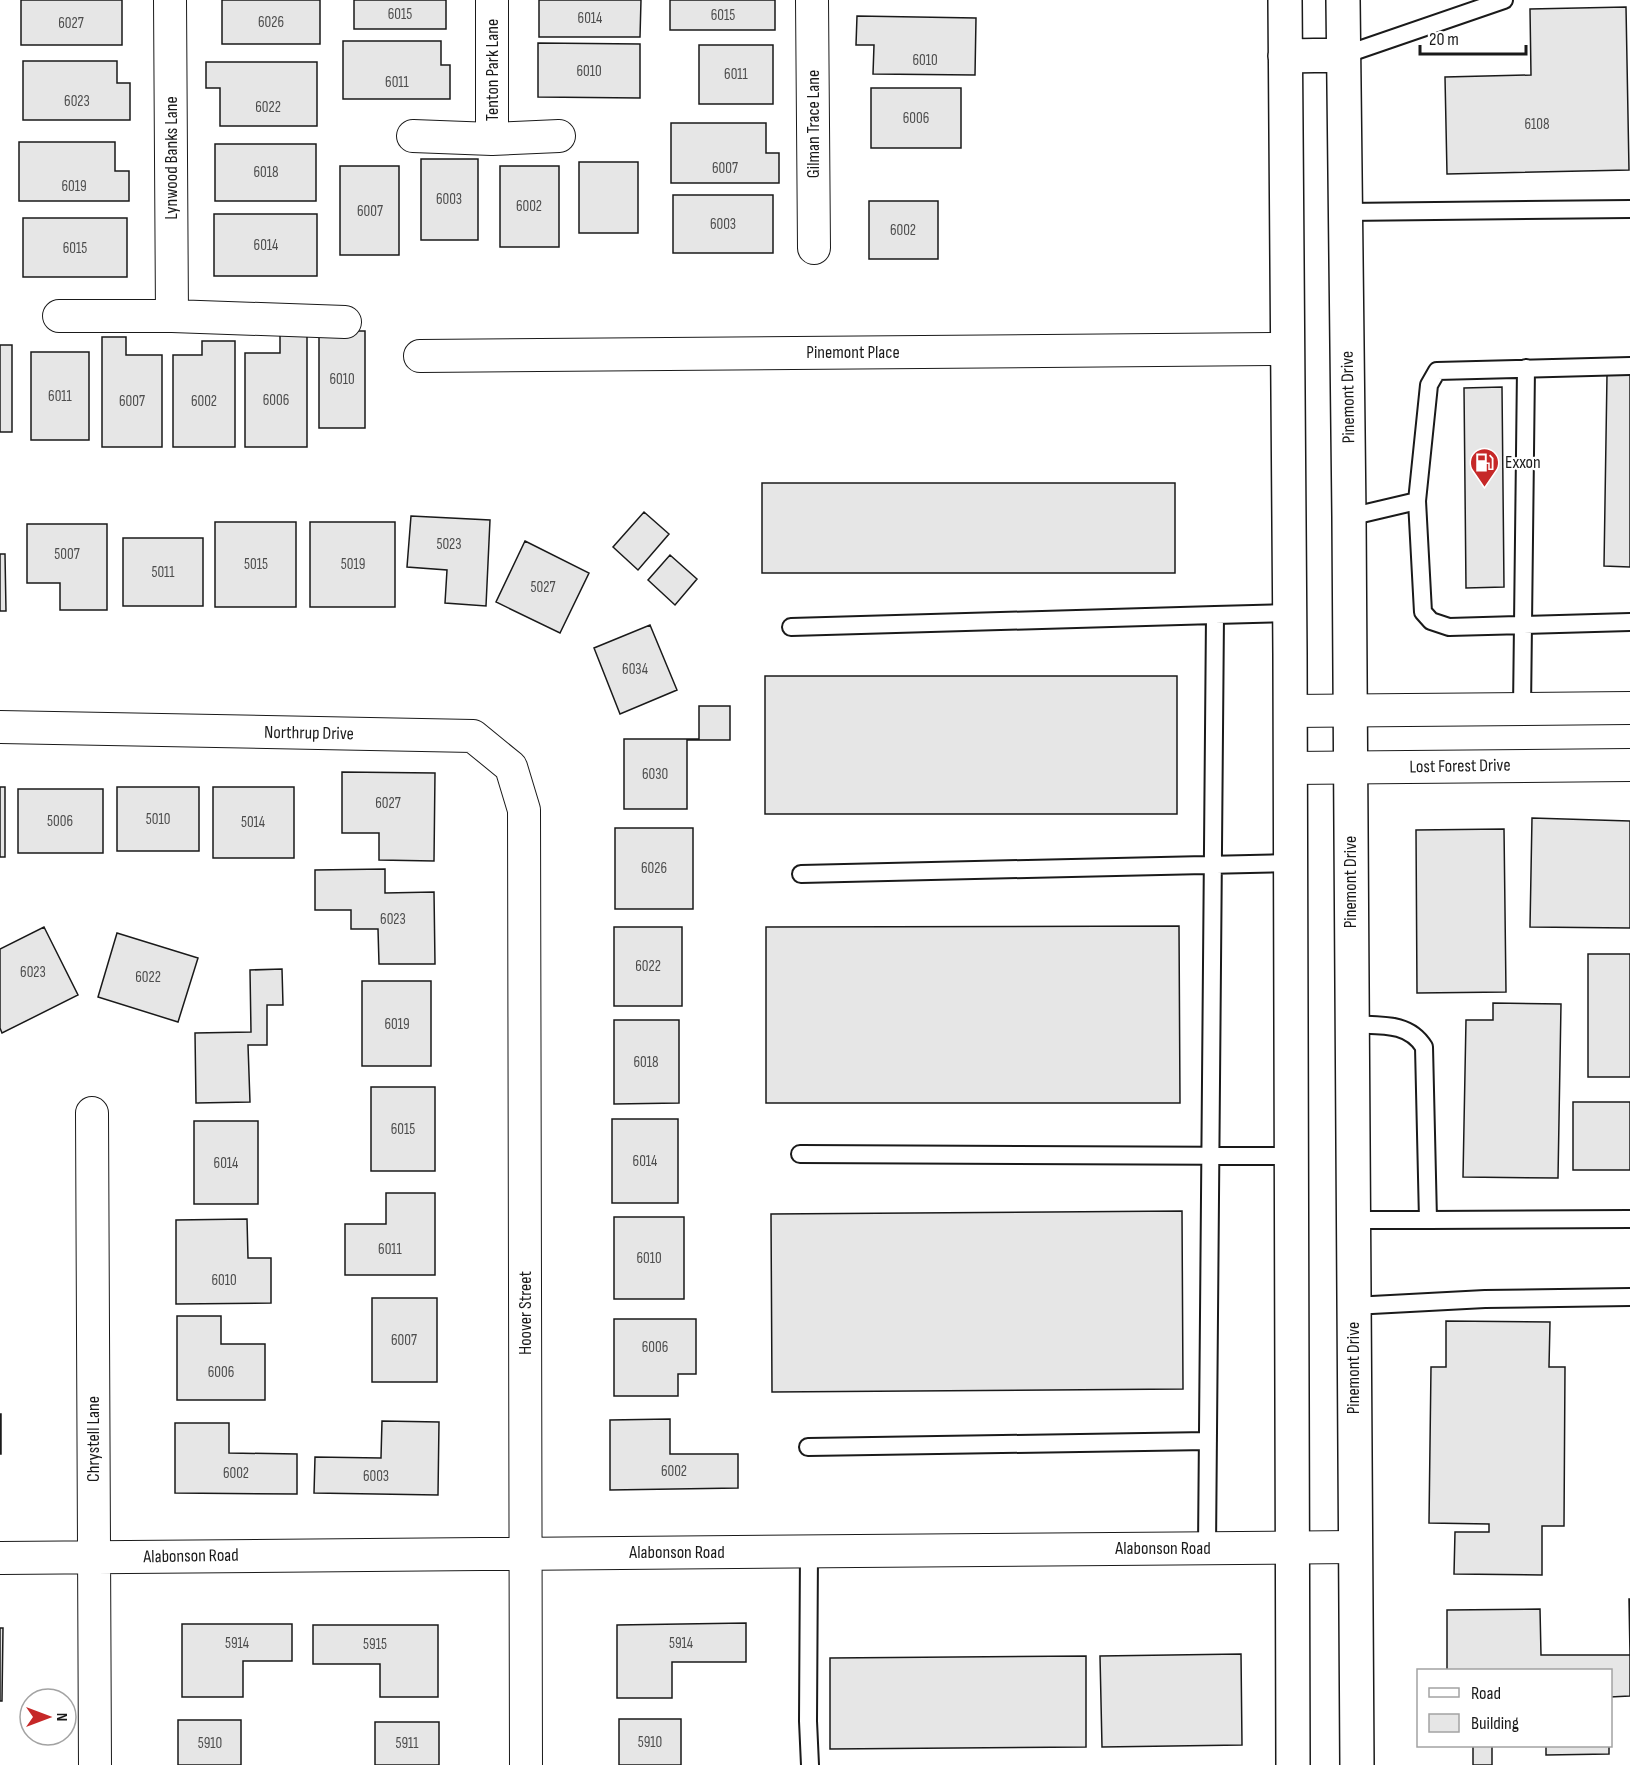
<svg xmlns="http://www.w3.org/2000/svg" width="1630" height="1765" viewBox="0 0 1630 1765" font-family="'Sofia Sans Condensed',sans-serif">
	<rect width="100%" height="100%" fill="#fff"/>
	<path fill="#e6e6e6" stroke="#1a1a1a" stroke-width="1.5" d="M21,0H122V45H21Z
		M222,0H320V44H222Z
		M354,0H446V29H354Z
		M539,0H641L640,37H539Z
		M670,0H775V30H670Z
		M1626,7L1629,170L1447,174L1445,77L1531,75L1530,9Z
		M857,16L976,18L975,75L873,74L874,45H856Z
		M343,41H441V65H450V99H343Z
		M538,43L640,44V98L538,97Z
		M699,45H773V104H699Z
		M23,61H117V83H130V120H23Z
		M206,62H317V126H220V88H206Z
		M871,88H961V148H871Z
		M671,123H766V153H779V183H671Z
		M19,142H115V171H129V201H19Z
		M215,144H316V201H215Z
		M421,159H478V240H421Z
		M579,162H638V233H579Z
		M340,166H399V255H340Z
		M500,166H559V247H500Z
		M673,195H773V253H673Z
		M869,201H938V259H869Z
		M214,214H317V276H214Z
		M23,218H127V277H23Z
		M319,331H365V428H319Z
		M280,334H307V447H245V353H280Z
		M102,337H126V355H162V447H102Z
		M202,341H235V447H173V355H202Z
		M0,345H12V432H0Z
		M31,352H89V440H31Z
		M1607,375H1630V567L1604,566Z
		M1502,387L1504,587L1466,588L1464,388Z
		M762,483H1175V573H762Z
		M644,512L669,534L638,570L613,547Z
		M411,516L490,520L486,606L445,603L447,570L407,567Z
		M215,522H296V607H215Z
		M310,522H395V607H310Z
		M27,524H107V610H60V583H27Z
		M123,538H203V606H123Z
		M525,541L589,573L560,633L496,602Z
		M0,554H5L6,611H0Z
		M670,555L697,579L675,605L648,580Z
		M650,625L677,690L620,714L594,648Z
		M765,676H1177V814H765Z
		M699,706H730V740H687V809H624V739H699Z
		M342,772L435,773L434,861L379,860V833H342Z
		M0,787H5V857H0Z
		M117,787H199V851H117Z
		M213,787H294V858H213Z
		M18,789H103V853H18Z
		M1532,818L1630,821V928L1530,927Z
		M615,828H693V909H615Z
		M1504,829L1506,992L1417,993L1416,830Z
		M385,869V893L434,892L435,964H379L378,929H351V910H315V870Z
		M1179,926L1180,1103H766V927Z
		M44,927L78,995L2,1033L0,1028V949Z
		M614,927H682V1006H614Z
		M117,933L198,958L178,1022L98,997Z
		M1588,954H1630V1077H1588Z
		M282,969L283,1005H267V1045H248L250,1102L196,1103L195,1033L251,1032L250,970Z
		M362,981H431V1066H362Z
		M1493,1003L1561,1004L1558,1178L1463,1177L1466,1020H1493Z
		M614,1020H679V1103L614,1104Z
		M371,1087H435V1171H371Z
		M1573,1102H1630V1170H1573Z
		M612,1119H678V1203H612Z
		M194,1121H258V1204H194Z
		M386,1193H435V1275H345V1224H386Z
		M1182,1211L1183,1389L772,1392L771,1214Z
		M614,1217H684V1299H614Z
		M247,1219L248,1258H271V1303L176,1304V1220Z
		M372,1298H437V1382H372Z
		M177,1316H221V1344H265V1400H177Z
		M614,1319H696V1374H678V1396H614Z
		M1446,1321L1550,1322L1549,1367H1565L1564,1526H1542V1575L1454,1574L1455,1532H1489V1524L1429,1523L1431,1367H1446Z
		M0,1414H1V1454H0Z
		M670,1419V1454H738V1488L610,1490V1420Z
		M382,1421L439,1422L438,1495L314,1493L315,1457L381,1458Z
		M175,1423H229V1453L297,1454V1494L175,1493Z
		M1629,1599H1630V1696L1610,1697V1670H1447V1610L1540,1609L1541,1655H1630Z
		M746,1623V1662H672V1698H617V1625Z
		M182,1624H292V1661H243V1697H182Z
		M313,1625H438V1697H380V1664H313Z
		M0,1628H3L2,1701H0Z
		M1241,1654L1242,1745L1102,1747L1100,1656Z
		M1086,1656V1747L830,1749V1658Z
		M619,1719H681V1765H619Z
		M178,1720H241V1765H178Z
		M375,1722H439V1765H375Z
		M1473,1746H1492V1765H1473Z
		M1546,1746H1609V1754L1546,1755Z"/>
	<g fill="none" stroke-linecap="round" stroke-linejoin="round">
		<defs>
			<path id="lane" d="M1344,55L1504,0
				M1345,212L1630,209
				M1630,366L1437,371L1429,385L1417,501L1423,612L1431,621L1449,627L1630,622
				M1349,517L1417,501
				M791,627L1215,615
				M1522,709L1526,368
				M801,874L1290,863
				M1351,1024C1378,1026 1408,1021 1424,1047L1428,1220H1353
				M800,1154L1291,1156
				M1428,1220L1630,1219
				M1353,1306L1485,1299L1630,1297
				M808,1447L1208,1441
				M1207,1548L1215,615L1289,613
				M809,1551L808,1721L810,1765"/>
			<path id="street" d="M170,0L172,316
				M812,0L814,248
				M413,136L492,139L559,136
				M492,139V0
				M59,316H172L345,322
				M420,356L1287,349
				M1290,711L1630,708
				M0,727L473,736L511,767L524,810L526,1765
				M1290,768L1630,765
				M92,1113L95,1765
				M0,1558L1355,1547"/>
			<path id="secondary" d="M1285,0L1290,654L1293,1765
				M1343,0L1349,517L1357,1765
				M1285,56L1344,55"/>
		</defs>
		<use href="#lane" stroke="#1a1a1a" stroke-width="20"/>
		<use href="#street" stroke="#1a1a1a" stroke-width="34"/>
		<use href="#secondary" stroke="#1a1a1a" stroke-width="36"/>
		<use href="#lane" stroke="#fff" stroke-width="16"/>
		<use href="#street" stroke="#fff" stroke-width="32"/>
		<use href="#secondary" stroke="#fff" stroke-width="33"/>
	</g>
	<defs>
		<symbol id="fuel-pin" viewBox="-11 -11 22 30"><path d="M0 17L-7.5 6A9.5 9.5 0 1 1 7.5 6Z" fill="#c62828" stroke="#fff"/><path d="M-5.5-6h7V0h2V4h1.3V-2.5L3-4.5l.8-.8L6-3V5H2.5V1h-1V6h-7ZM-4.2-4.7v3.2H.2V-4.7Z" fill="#fff"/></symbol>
	</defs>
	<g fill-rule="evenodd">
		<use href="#fuel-pin" x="1468" y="446" width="33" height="45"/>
	</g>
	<g text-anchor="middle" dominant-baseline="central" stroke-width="4.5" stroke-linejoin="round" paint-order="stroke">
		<g font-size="15" fill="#4d4d4d">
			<text x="400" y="14">6015</text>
			<text x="723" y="15">6015</text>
			<text x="590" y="18">6014</text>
			<text x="271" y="22">6026</text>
			<text x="71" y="23">6027</text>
			<text x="925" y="60">6010</text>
			<text x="589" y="71">6010</text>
			<text x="736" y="74">6011</text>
			<text x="397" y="82">6011</text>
			<text x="77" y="101">6023</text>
			<text x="268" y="107">6022</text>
			<text x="916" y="118">6006</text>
			<text x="1537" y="124">6108</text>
			<text x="725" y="168">6007</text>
			<text x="266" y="172">6018</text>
			<text x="74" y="186">6019</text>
			<text x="449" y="199">6003</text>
			<text x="529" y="206">6002</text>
			<text x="370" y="211">6007</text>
			<text x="723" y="224">6003</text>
			<text x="903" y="230">6002</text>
			<text x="266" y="245">6014</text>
			<text x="75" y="248">6015</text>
			<text x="342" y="379">6010</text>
			<text x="60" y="396">6011</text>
			<text x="276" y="400">6006</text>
			<text x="132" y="401">6007</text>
			<text x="204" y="401">6002</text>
			<text x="449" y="544">5023</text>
			<text x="67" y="554">5007</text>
			<text x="256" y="564">5015</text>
			<text x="353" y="564">5019</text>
			<text x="163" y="572">5011</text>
			<text x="543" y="587">5027</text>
			<text x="635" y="669">6034</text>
			<text x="655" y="774">6030</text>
			<text x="388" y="803">6027</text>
			<text x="158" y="819">5010</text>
			<text x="60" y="821">5006</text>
			<text x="253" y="822">5014</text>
			<text x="654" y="868">6026</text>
			<text x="393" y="919">6023</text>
			<text x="648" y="966">6022</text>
			<text x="33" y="972">6023</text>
			<text x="148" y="977">6022</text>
			<text x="397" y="1024">6019</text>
			<text x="646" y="1062">6018</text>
			<text x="403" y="1129">6015</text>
			<text x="645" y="1161">6014</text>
			<text x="226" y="1163">6014</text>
			<text x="390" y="1249">6011</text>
			<text x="649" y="1258">6010</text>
			<text x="224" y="1280">6010</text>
			<text x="404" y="1340">6007</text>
			<text x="655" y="1347">6006</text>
			<text x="221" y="1372">6006</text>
			<text x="674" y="1471">6002</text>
			<text x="236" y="1473">6002</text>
			<text x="376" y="1476">6003</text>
			<text x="237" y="1643">5914</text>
			<text x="681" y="1643">5914</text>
			<text x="375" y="1644">5915</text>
			<text x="650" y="1742">5910</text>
			<text x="210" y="1743">5910</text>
			<text x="407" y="1743">5911</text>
		</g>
		<g font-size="18" fill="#1a1a1a" stroke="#fff">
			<text transform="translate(492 70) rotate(-90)">Tenton Park Lane</text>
			<text transform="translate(813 124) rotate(-90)">Gilman Trace Lane</text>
			<text transform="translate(171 158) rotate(-90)">Lynwood Banks Lane</text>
			<text x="853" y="352">Pinemont Place</text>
			<text transform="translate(1348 397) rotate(-91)">Pinemont Drive</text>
			<text transform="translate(309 733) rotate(1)">Northrup Drive</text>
			<text transform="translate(1460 766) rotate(-1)">Lost Forest Drive</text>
			<text transform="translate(1350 882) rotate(-90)">Pinemont Drive</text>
			<text transform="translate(525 1313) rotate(-90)">Hoover Street</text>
			<text transform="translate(1353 1368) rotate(-90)">Pinemont Drive</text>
			<text transform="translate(93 1439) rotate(-90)">Chrystell Lane</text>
			<text x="1163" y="1548">Alabonson Road</text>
			<text x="677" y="1552">Alabonson Road</text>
			<text transform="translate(191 1556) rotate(-1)">Alabonson Road</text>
		</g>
		<g font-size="18" fill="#1a1a1a" stroke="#fff" text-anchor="start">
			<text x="1505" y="462">Exxon</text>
		</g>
	</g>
	<rect x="1417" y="1669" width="195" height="78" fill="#ffffff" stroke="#a3a3a3" stroke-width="1.5"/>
	<rect x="1429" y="1688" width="30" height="9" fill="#ffffff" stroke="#a3a3a3" stroke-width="1.5"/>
	<text x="1471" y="1699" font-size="18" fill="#1a1a1a">Road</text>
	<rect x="1429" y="1714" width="30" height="18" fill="#e6e6e6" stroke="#a3a3a3" stroke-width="1.5"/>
	<text x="1471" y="1729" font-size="18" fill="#1a1a1a">Building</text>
	<g transform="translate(48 1717) rotate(90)"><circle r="28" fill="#ffffff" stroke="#a3a3a3" stroke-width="1.5"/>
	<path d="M0-4.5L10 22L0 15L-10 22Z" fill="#c62828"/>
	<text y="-9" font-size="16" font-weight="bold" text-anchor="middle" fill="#1a1a1a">N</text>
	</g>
	<path d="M1420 45v9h106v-9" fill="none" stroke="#1a1a1a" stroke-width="3"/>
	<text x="1429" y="45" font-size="18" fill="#1a1a1a" stroke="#ffffff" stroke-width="4.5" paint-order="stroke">20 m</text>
</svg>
